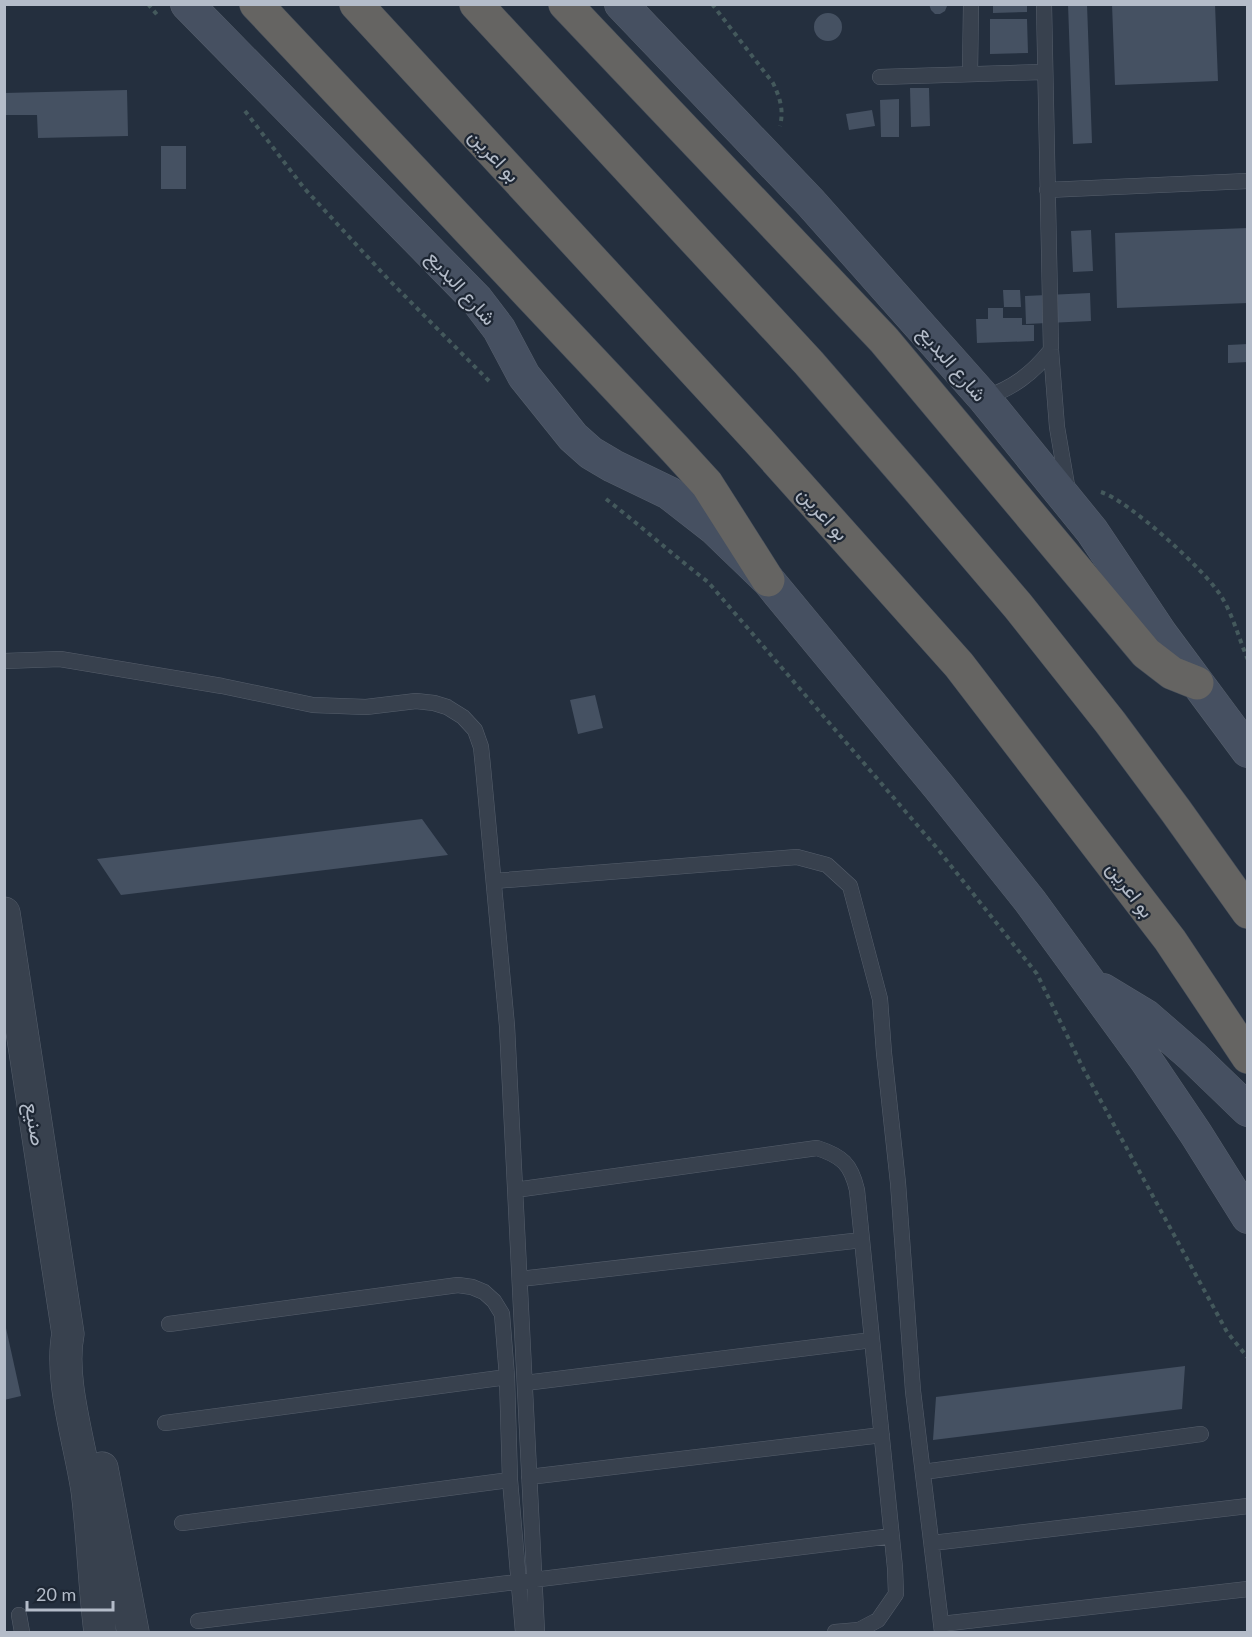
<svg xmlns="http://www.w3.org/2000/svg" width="1252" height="1637" viewBox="0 0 1252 1637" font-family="Lato,Vazirmatn,sans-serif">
	<rect width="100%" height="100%" fill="#242f3e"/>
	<path fill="#455162" d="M929,4H947V6L945,11L940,14H935L931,10Z
		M993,4H1027V12L993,13Z
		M1068,4H1087L1092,143L1073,144Z
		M1112,4H1215L1218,81L1115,85Z
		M814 27a14 14 0 1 1 28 0a14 14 0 1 1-28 0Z
		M990,19H1027L1028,53L990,54Z
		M910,88H929L930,126L911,127Z
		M127,90L128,136L38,138L37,115H4V93Z
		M899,99V137H881L880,100Z
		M872,110L875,126L849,130L846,114Z
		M161,146H186V189H161Z
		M1248,228V303L1117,308L1115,233Z
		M1091,230L1093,271L1073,272L1071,231Z
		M1003,290H1020L1021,307H1004Z
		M1090,293L1091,321L1026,324L1025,296Z
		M988,308H1003V318H1022V325H1034V341L977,343L976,319H988Z
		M1248,344V362L1228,363V345Z
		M595,695L603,728L578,734L570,700Z
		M422,819L448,855L121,895L97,859Z
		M4,1319L21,1396L4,1400Z
		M1185,1366L1182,1409L933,1440L936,1397Z"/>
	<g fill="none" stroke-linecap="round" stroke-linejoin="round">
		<defs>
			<path id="service" d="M1044,4L1051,350L1057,427L1068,491
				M970,74L971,4
				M880,77L1044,72
				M1047,190L1248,181
				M984,398C1013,388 1032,374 1051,350
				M4,661L60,659L222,686L313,705L366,707L416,701L434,703L447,707L463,717L475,730L481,747L483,767L507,1026L537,1632
				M494,881L797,857L827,865L850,886L880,999L884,1053L898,1183L913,1391L942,1632
				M515,1190L817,1148C842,1156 851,1164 857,1190L895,1568L896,1594L878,1620L859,1630L835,1632
				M520,1279L862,1240
				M169,1324L458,1285L472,1287L484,1292L494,1301L502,1314L507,1377L510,1480L523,1632
				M525,1383L872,1340
				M165,1423L507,1377
				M923,1472L1201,1434
				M529,1477L882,1435
				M182,1523L510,1480
				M932,1543L1248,1506
				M19,1615L22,1632
				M198,1621L892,1536
				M941,1624L1248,1589"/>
			<path id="minor" d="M4,913L68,1334C59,1379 80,1443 87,1490C93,1537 94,1585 100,1632
				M102,1468L133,1632"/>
			<path id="secondary" d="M187,4L477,300L499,329L524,376L573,437L591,453L613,466L669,493L714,528L768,580L939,787L1030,901L1146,1060L1196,1134L1248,1217
				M621,4L811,203L984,398L1092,531L1161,634L1248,751
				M1103,990L1146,1016L1192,1056L1248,1110"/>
			<path id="trunk" d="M256,4L675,449L707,484L768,580
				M356,4L759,441L959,665L1170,940L1248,1057
				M476,4L809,363L920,491L1018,606L1110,722L1176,811L1248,912
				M565,4L884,340L1146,653L1172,673L1197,683"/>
		</defs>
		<use href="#service" stroke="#565f6c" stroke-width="16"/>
		<use href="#minor" stroke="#565f6c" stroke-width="33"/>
		<use href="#secondary" stroke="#565f6c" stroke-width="34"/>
		<use href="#trunk" stroke="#434c59" stroke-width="34"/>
		<path stroke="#44595c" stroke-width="4" stroke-dasharray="4.5 4.5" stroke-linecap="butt" d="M148,4L159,17
			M712,4L773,83C780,98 784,110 780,126
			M245,111L304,188L388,279L489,381
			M1101,492C1129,501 1205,570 1221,596C1233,615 1239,639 1248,660
			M606,499C641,526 673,555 708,582L936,847L1037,974L1084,1070L1227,1332L1248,1358"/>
		<use href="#service" stroke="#38414e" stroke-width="15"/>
		<use href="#minor" stroke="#38414e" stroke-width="32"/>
		<use href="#secondary" stroke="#465061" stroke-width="33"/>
		<use href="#trunk" stroke="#656462" stroke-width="33"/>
	</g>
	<g text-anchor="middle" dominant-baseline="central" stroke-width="4.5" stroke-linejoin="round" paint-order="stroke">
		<g font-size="20" fill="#b4bcc9" stroke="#1d2633">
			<text transform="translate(495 155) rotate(47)">بو اعرين</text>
			<text transform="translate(462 287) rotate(48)">شارع البديع</text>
			<text transform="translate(953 363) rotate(49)">شارع البديع</text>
			<text transform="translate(824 513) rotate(48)">بو اعرين</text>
			<text transform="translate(1131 889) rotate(53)">بو اعرين</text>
			<text transform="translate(36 1124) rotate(81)">صنيع</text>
		</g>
	</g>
	<rect width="1252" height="1637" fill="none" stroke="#b4bcc9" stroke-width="12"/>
	<path d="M27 1601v9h86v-9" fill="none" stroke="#b4bcc9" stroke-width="3"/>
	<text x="36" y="1601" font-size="18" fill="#b4bcc9" stroke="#1d2633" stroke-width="4.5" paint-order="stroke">20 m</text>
</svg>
